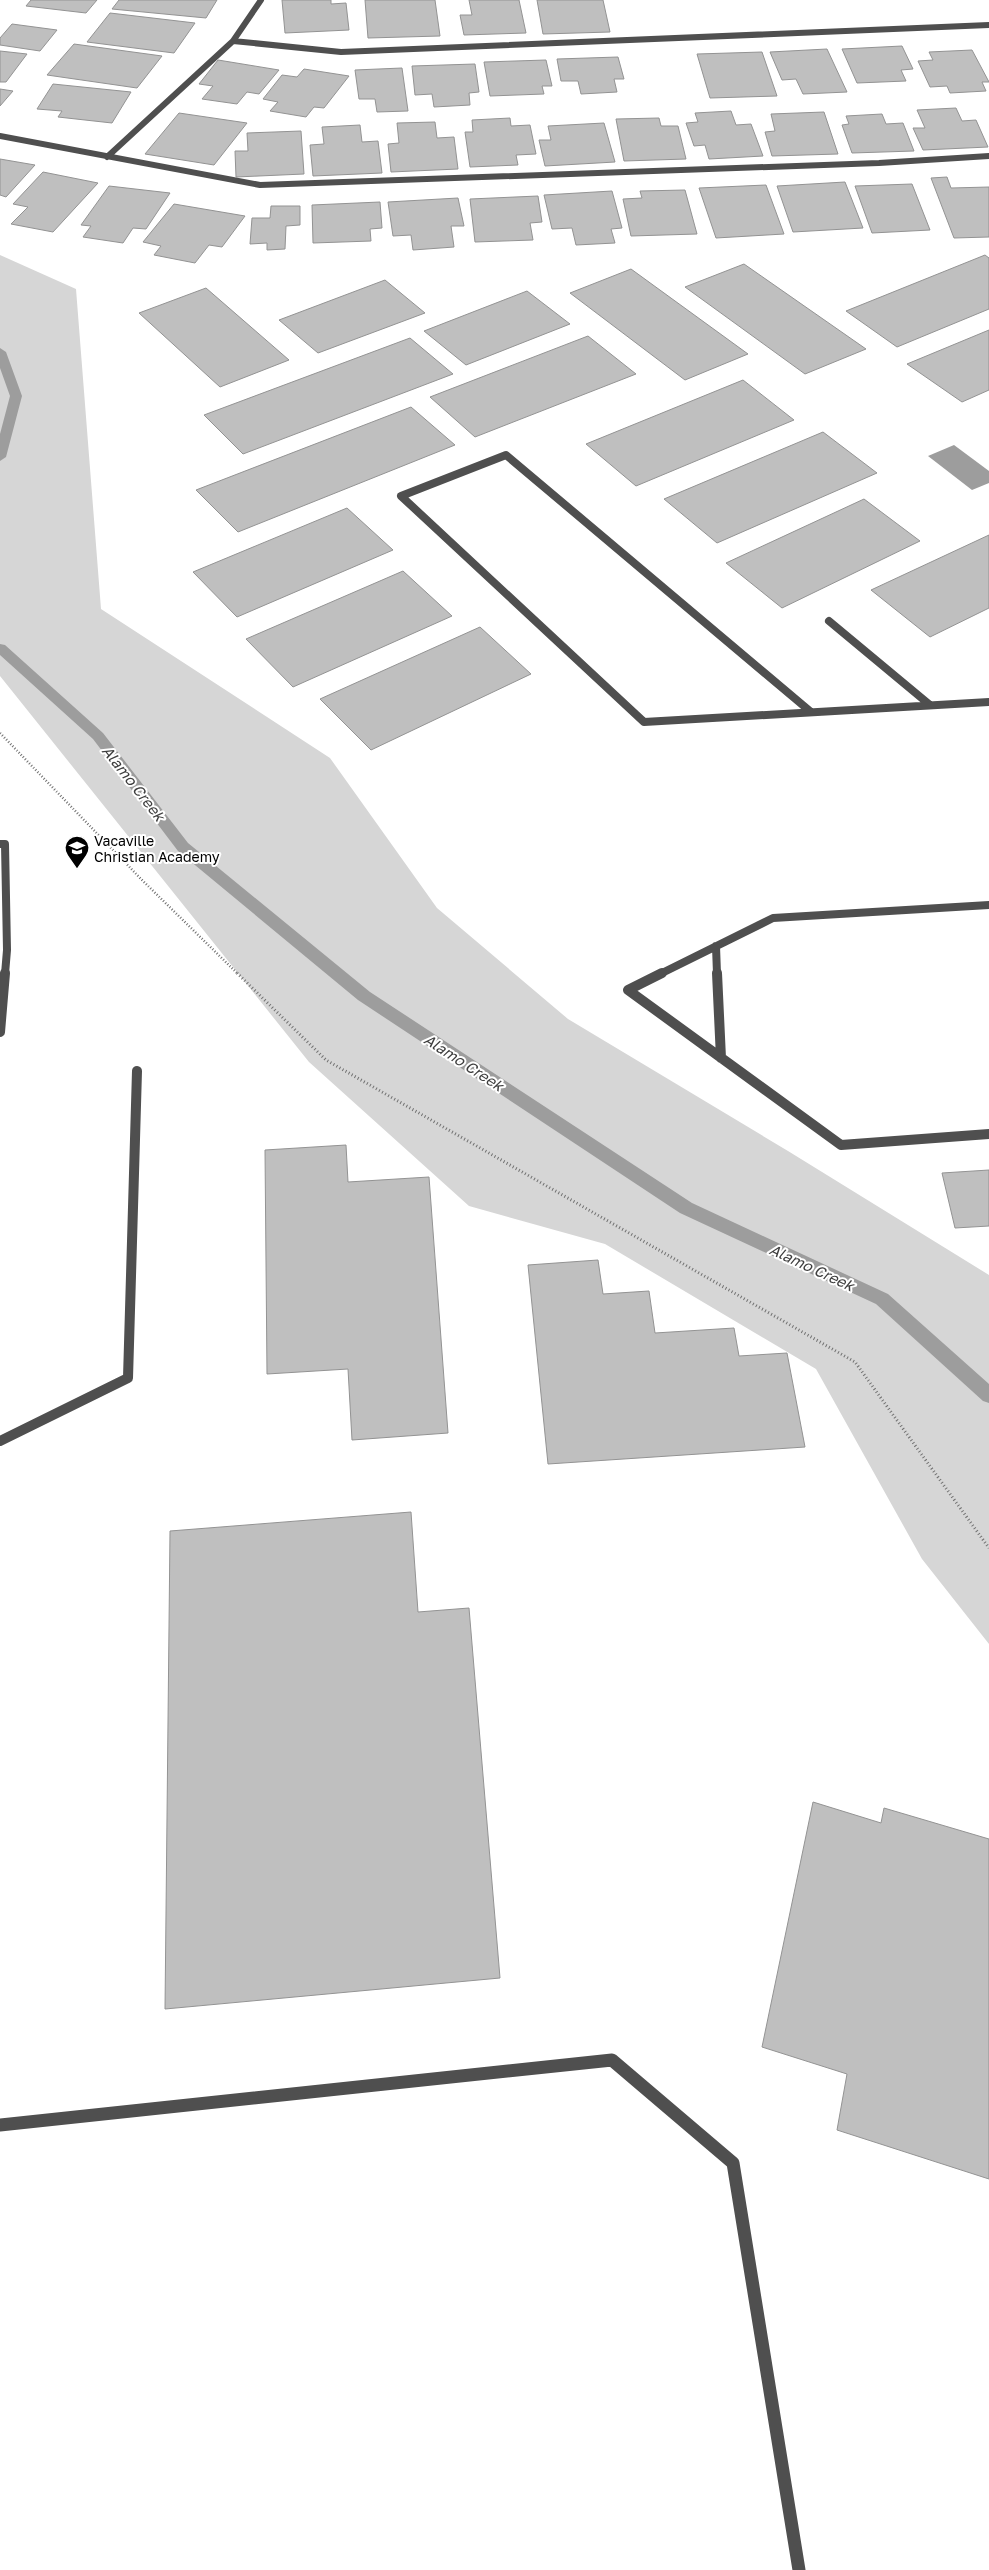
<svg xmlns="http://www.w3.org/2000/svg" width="989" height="2570" viewBox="0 0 989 2570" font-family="'Golos Text',sans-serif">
	<rect width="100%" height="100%" fill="#fff"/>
	<path fill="#d6d6d6" d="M0,255L76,289L101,609L330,758L437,908L568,1019L788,1151L989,1275V1644L922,1559L816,1369L605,1244L469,1206L309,1062L0,676Z"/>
	<path fill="#9d9d9d" d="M954,445L989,471V483L972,490L928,456Z"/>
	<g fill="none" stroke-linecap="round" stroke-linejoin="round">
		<path fill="#9d9d9d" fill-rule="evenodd" d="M0,348L6,352L22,396L6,457L0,461V434L10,396L0,368Z
			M0,644L5,645L103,733L188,843L370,992L692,1203L888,1294L989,1384V1403L983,1401L876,1304L680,1213L358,1000L178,851L93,739L0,655Z"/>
	</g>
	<path fill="#bfbfbf" stroke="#939393" d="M31,0H97L86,13L26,6Z
		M119,0H217L206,18L112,9Z
		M282,0H331V4L346,3L349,30L285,33Z
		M365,0H435L440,36L368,38Z
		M469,0H519L526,33L464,35L460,15H472Z
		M537,0H603L610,32L543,34Z
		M110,13L195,23L174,53L87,42Z
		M12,24L57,30L40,51L0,45V38Z
		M74,44L162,56L137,88L47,75Z
		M902,46L913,69L901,70L906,81L857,83L842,49Z
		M827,49L847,92L803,94L796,79L782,80L770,52Z
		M972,50L989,82H982L986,91L950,93L947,86L930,87L918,61L933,60L929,52Z
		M0,51L27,54L6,82H0Z
		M762,52L777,96L710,98L697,54Z
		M618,57L624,79H614L617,92L581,94L578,81H561L557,59Z
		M218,60L279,70L259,94L247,92L237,104L202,99L213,86L199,84Z
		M546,60L552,86H542L544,94L490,96L484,62Z
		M475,64L479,92L469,93L470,105L434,107L432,94L415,95L412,66Z
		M402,68L408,111L377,112L375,99H359L355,70Z
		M304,69L349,76L324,108L314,107L306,117L270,111L278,102L263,99L282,75L297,77Z
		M53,84L131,92L112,123L58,117L62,111L37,109Z
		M0,89L13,91L0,106Z
		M956,108L962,121L976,120L988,147L923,150L913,128H925L917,110Z
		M731,111L736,125L751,124L763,156L709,159L705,145L694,146L686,123L698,122L695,113Z
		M824,112L838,154L772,156L765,132L775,131L771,114Z
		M179,113L247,123L214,165L145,154Z
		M882,114L886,124L903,123L914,151L852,153L842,125L849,124L846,116Z
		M510,118L511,126L530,125L536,154L516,155L518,165L470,167L465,132H473L472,120Z
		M659,118L661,126H678L686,159L624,161L616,119Z
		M435,122L437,138L454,137L458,169L391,172L388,144L399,143L397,123Z
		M604,123L615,162L545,166L539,140H551L548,126Z
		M360,125L362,142L378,141L382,173L313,176L310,145L324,144L322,127Z
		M301,131L304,174L236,177L235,151H248L247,133Z
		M0,159L35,165L6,197L0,195Z
		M43,172L98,183L53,232L11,224L28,207L13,204Z
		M947,177L951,188L989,187V237L954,238L931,178Z
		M845,182L863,228L793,232L777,186Z
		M912,184L930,230L872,233L855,186Z
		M766,185L784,234L716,238L699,188Z
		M109,186L170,193L146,229L133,228L123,243L83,237L91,226L81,225Z
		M685,190L697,234L631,236L623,199L642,198L640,191Z
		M612,191L622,228L611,229L615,243L576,245L572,228L552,229L544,195Z
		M538,196L542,222L530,223L533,240L475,242L470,199Z
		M458,198L464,226H451L454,247L413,250L411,235L393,236L388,202Z
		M380,202L382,228L370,229L371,241L313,243L312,205Z
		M174,204L245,216L222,247L209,245L195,263L154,255L161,246L143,242Z
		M271,206H300V225L286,226L285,249L267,250V243L250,244L252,218H270Z
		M985,255L989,258V309L897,347L846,311Z
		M744,264L866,349L805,374L685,287Z
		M631,269L748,354L685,380L570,293Z
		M385,280L425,313L318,353L279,320Z
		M206,288L289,360L220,387L139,313Z
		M527,291L570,324L466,365L424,331Z
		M989,330V390L962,402L907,364Z
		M588,336L636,374L475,437L430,397Z
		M410,338L453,374L243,454L204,415Z
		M743,380L794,420L636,486L586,444Z
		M411,407L455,445L238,532L196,490Z
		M823,432L877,473L717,543L664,499Z
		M864,499L920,541L782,608L726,563Z
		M347,508L393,550L237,617L193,572Z
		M989,535V608L930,637L871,590Z
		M403,571L452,616L293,687L246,639Z
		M480,627L531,674L371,750L320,699Z
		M346,1145L348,1182L429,1177L448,1433L352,1440L348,1369L267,1374L265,1150Z
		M989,1170V1226L955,1228L942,1173Z
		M598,1260L603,1294L649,1291L655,1333L734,1328L739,1356L787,1353L805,1447L548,1464L528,1265Z
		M411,1512L418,1612L469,1608L500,1978L165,2009L170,1531Z
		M813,1802L881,1823L884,1808L989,1839V2179L837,2130L847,2074L762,2047Z"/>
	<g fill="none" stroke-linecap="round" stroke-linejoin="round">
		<path stroke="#717171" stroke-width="2.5" stroke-dasharray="1 2" stroke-linecap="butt" d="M0,733L142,880L238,974"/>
		<path stroke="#717171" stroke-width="3" stroke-dasharray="1 2.5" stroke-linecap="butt" d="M237,973L326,1060L855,1362L989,1548"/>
		<path stroke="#4f4f4f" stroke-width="6" d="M233,41L341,52L989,25
			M0,136L260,185L879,163L989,156
			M107,157L233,41L261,0"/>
		<path stroke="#4f4f4f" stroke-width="8" d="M829,621L930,705
			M811,712L506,455L401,496L644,722L989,702
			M0,844H5L7,950L5,974
			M716,946L717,974
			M660,974L773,918L989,905"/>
		<path stroke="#4f4f4f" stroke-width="10" d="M662,973L628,990L841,1145L989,1134
			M717,973L721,1058
			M0,1032L5,973
			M0,1441L128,1378L137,1071"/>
		<path stroke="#4f4f4f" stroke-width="13" d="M0,2125L612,2060L733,2163L799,2570"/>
	</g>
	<defs>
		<symbol id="school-pin" viewBox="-11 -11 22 30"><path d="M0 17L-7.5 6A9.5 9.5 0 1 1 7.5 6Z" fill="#000" stroke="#fff"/><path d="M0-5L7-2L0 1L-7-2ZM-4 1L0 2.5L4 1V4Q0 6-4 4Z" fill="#fff"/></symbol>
	</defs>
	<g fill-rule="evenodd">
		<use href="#school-pin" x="63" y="834" width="28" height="38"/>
	</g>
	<g text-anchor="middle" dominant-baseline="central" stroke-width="4" stroke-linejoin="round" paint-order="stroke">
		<g font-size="14" fill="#000" stroke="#fff" text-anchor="start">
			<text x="94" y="840">Vacaville<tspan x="94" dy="16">Christian Academy</tspan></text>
		</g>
		<g font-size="15" font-style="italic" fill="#3e3e3e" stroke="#fff">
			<text transform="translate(134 783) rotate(52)">Alamo Creek</text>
			<text transform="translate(464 1062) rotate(33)">Alamo Creek</text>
			<text transform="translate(812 1267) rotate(25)">Alamo Creek</text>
		</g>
	</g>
</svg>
